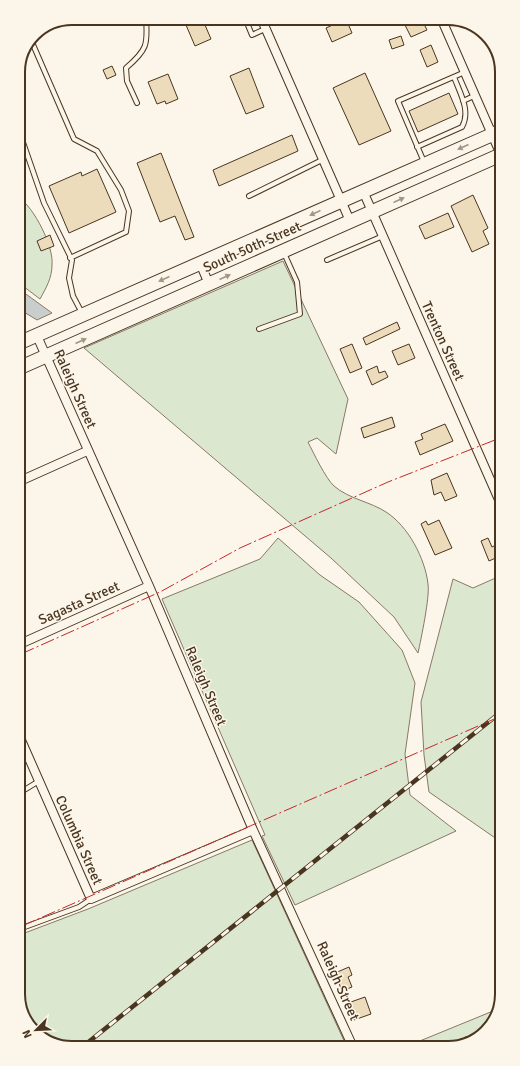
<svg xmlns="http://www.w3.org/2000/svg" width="520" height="1066" viewBox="0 0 520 1066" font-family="Signika,sans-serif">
	<rect width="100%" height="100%" fill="#fbf6e9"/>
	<path fill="#dce7d0" stroke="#887966" d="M19,198C34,207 54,247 52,265C52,278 46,288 40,299L19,283Z
		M283,261L348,399L336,454L317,438L308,442C313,452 326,479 334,486C349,499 371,502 386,512C408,526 425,558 428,584C430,597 421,639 418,653L394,617L331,558L84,348Z
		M278,538L320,575L359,602L402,650L415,683L405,754L410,795L456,831L295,905L262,836L265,835L162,599L260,559Z
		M500,576L501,842L429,792L424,755L421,702L453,579L473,588Z
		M252,840L346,1045L68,1048L39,1037L22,1014V934L88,909Z
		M498,1009L493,1024L468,1044L410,1045Z"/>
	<path fill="#c9cecd" stroke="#887966" d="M19,289L52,313L37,320L19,309Z"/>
	<path fill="#ecdcbc" stroke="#4a3520" d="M183,18H202L211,39L195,46Z
		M310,18H326L313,24Z
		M412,18H421L427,30L411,37L405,25L413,22Z
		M346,19L352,33L332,42L326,28Z
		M401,36L404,45L392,49L389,40Z
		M431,45L438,62L427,67L420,50Z
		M112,66L116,75L107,79L103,70Z
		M249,68L264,107L246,114L230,76Z
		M365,73L391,131L359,145L333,88Z
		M168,74L178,99L166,104L165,101L157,104L148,82Z
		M449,93L458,114L418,132L409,111Z
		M292,135L298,151L219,186L213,170Z
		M161,153L194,237L185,240L175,216L160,222L137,163Z
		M97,169L116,212L69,233L49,186L81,172L82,176Z
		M473,195L488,228L483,231L489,244L472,252L451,206Z
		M448,213L454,227L425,239L419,226Z
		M50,235L54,246L41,251L37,241Z
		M397,322L400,329L366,345L363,338Z
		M352,344L362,368L350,373L340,349Z
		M409,344L415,358L398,365L392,351Z
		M377,366L379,373L385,371L388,377L372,385L366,371Z
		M392,417L395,427L364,438L361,428Z
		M445,424L453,441L420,455L415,442L423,439L421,434Z
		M447,473L457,496L445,501L441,492L434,495L431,480Z
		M439,520L452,548L435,555L421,524L426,521L428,525Z
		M488,538L492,547L498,544L500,551V556L489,561L481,541Z
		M349,967L352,975L348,977L352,987L342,991L335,973Z
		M365,997L371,1014L354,1020L348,1003Z"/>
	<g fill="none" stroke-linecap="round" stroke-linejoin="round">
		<defs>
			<path id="lane" d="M245,18L252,35L265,29
				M31,40L74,139L97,151L121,190L129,211L126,232L70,258
				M463,101L476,95
				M137,103L127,81L126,68C147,50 148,45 146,18
				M18,128L44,203L72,260L69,278L73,296L82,313
				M417,147L462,127C471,111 460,93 454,77
				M424,162L398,101L465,72
				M249,196L324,159
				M327,260L383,236
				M259,329L300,314L297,282L284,253
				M21,792L39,781
				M22,928L79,907L91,899"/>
			<path id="street" d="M261,18L350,221
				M441,18L498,148
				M363,191L500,502
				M200,263L209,284
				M37,336L149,586L253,830L352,1045
				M20,481L87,451
				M20,644L149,586
				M21,740L91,899L253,830"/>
			<path id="primary" d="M19,343L498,132
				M19,368L498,156"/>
		</defs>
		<use href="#lane" stroke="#4a3520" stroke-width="6"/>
		<use href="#street" stroke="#4a3520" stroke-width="10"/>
		<use href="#primary" stroke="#4a3520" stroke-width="15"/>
		<use href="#lane" stroke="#fbf6e9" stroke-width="4"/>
		<use href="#street" stroke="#fbf6e9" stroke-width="8"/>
		<use href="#primary" stroke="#fbf6e9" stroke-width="13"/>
		<defs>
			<path id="rail" d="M81,1048L501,712"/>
		</defs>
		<use href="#rail" stroke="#4a3520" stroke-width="4.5"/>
		<use href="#rail" stroke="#fbf6e9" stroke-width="3" stroke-dasharray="9" stroke-linecap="butt"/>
		<path stroke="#c62828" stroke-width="1" stroke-dasharray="14 3 2 3" stroke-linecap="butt" d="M21,654L160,592L240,548L388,482L500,438
			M22,926L501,716
			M449,1044L491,1026"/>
	</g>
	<defs><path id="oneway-solid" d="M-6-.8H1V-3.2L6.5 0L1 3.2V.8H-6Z"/></defs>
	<g fill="#a29684">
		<use href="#oneway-solid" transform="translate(463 147) rotate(156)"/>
		<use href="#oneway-solid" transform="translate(399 200) rotate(-24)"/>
		<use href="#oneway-solid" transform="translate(315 213) rotate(156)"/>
		<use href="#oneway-solid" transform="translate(225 277) rotate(-24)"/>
		<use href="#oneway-solid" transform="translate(164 279) rotate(156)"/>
		<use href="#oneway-solid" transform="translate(81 341) rotate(-24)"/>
	</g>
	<g text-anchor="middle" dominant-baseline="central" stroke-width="3" stroke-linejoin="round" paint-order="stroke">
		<g font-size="14" fill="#4a3520" stroke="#fbf6e9">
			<text transform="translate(252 247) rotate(-24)">South 50th Street</text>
			<text transform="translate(443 341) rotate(66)">Trenton Street</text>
			<text transform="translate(75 389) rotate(66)">Raleigh Street</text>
			<text transform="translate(79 603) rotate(-24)">Sagasta Street</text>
			<text transform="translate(206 686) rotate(67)">Raleigh Street</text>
			<text transform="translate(79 840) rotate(66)">Columbia Street</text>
			<text transform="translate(338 981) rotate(66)">Raleigh Street</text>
		</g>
	</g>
	<path d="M0 0H520V1066H0ZM72 25H448A47 47 0 0 1 495 72V994A47 47 0 0 1 448 1041H72A47 47 0 0 1 25 994V72A47 47 0 0 1 72 25Z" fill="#fbf6e9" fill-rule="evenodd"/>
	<path fill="none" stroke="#4a3520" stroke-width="2" d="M72 25H448A47 47 0 0 1 495 72V994A47 47 0 0 1 448 1041H72A47 47 0 0 1 25 994V72A47 47 0 0 1 72 25Z"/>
	<g transform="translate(36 1030) rotate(246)" stroke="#fbf6e9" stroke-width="3" paint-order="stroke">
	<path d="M0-3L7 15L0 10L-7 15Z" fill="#4a3520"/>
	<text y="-6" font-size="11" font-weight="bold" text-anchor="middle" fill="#4a3520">N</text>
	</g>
</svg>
